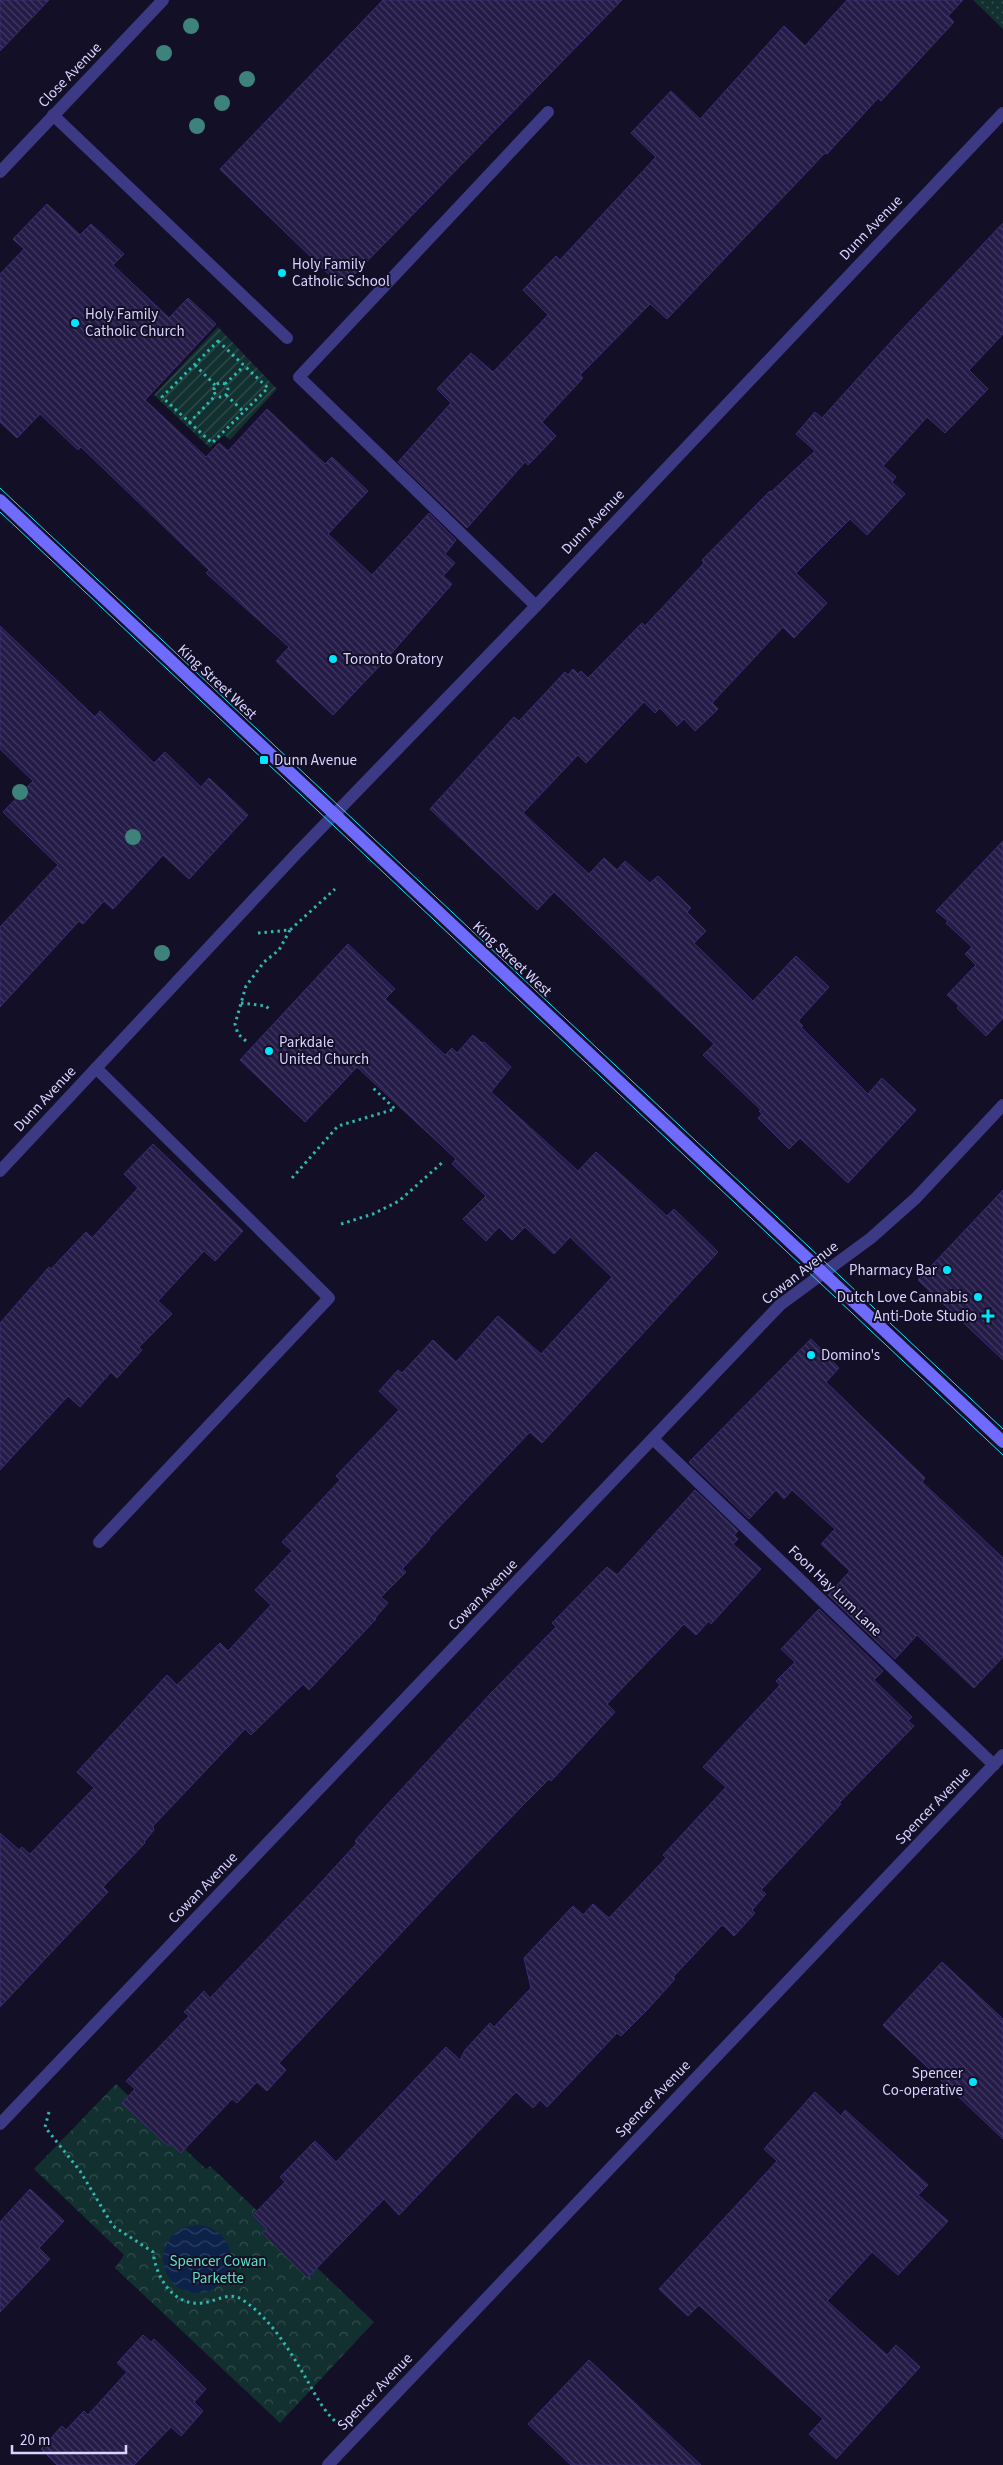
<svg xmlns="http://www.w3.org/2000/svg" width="1003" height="2465" viewBox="0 0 1003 2465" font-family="'Source Sans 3',sans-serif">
	<defs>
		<pattern id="grass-dots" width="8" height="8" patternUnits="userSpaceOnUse" patternTransform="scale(1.25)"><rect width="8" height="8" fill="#12302f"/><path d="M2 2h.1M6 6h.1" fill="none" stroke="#344d4e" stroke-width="1.8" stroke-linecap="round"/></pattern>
		<pattern id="park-crowns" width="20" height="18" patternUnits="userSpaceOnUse" patternTransform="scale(1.25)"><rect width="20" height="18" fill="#12302f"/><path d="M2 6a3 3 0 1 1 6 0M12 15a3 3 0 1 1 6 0" fill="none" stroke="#344d4e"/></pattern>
		<pattern id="garden-furrows" width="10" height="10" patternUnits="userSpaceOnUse" patternTransform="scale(1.25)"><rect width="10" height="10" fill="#12302f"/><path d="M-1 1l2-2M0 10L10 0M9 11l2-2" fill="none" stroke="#344d4e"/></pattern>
		<pattern id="water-waves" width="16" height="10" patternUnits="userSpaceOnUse" patternTransform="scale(1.25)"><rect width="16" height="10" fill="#0c2248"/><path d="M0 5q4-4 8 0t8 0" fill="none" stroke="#2f4163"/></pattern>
		<pattern id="building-back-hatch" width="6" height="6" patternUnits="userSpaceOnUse" patternTransform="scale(1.25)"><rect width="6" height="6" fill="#241b47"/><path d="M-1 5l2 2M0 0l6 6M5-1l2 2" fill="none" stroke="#433b63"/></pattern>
	</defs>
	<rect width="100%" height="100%" fill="#130f26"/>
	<path fill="url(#grass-dots)" d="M973,0H1003V29Z"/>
	<path fill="url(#park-crowns)" d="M116,2084L206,2169L210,2166L374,2322L280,2423L115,2268L124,2255L34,2169Z"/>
	<path fill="url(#garden-furrows)" d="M218,327L277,389L230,440L224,435L210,448L154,395Z"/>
	<path fill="url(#water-waves)" d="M163 2259a34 34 0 1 1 68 0a34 34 0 1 1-68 0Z"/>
	<path fill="url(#building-back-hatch)" stroke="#3b2d73" d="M0,0H49L0,51Z
		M383,0H622L342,287L220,169Z
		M847,0H963L948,16L954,22L881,101L878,98L827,154L825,153L667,319L650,304L580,375L583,378L542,422L556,436L528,465L525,462L467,528L398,462L451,403L437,389L471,353L493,372L548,315L523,290L556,256L560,260L656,157L631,133L671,91L700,119L784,26L805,46Z
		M47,204L80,235L91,224L124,254L113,265L169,318L188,298L216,324L145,400L206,457L219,443L228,451L267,409L325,464L332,457L368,491L328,534L372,575L429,513L456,540L445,554L455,563L443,576L452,584L389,656L333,715L276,661L289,647L206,573L209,570L81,447L78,450L40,414L17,438L0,422V274L24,249L13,239Z
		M1003,223V334L969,370L988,389L945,433L927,417L883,466L896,477L892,482L905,494L867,535L850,519L796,573L827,603L794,638L783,627L712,703L718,709L695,731L684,719L677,726L660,708L655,713L644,702L586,763L578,755L523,813L589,874L604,858L617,870L625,861L650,883L658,876L691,908L687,912L706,931L694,943L753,1001L796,956L829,987L798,1021L803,1026L801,1027L868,1094L882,1078L916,1110L848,1183L800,1138L789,1149L758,1118L762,1114L759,1111L761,1110L703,1055L714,1044L554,892L537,910L430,809L514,717L519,721L565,672L568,675L573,669L578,674L581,671L588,678L642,623L645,626L704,563L702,560L770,491L771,492L815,451L796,434L815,412L822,418L897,335Z
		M0,626L95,717L100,711L154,763L165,752L201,787L209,778L248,815L189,879L163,855L113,909L104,901L83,924L79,921L0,1007V927L58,865L3,812L33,781L0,749Z
		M1003,841V1018L986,1036L957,1008L959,1006L947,995L976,965L965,954L972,947L946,923L948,921L936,911Z
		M348,944L395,989L385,999L445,1055L452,1048L457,1053L473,1035L482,1043L484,1042L511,1067L491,1092L578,1171L596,1152L667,1216L674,1209L718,1252L542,1443L530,1432L429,1538L430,1539L402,1569L406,1572L381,1597L388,1603L375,1618L376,1619L309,1690L303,1684L251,1735L245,1729L153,1826L154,1830L144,1842L145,1843L103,1887L108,1892L0,2007V1833L19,1850L22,1847L30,1854L94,1788L77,1772L167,1675L177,1685L220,1643L228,1651L271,1605L255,1590L292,1551L282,1542L340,1480L336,1476L399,1410L379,1391L398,1370L402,1373L433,1340L456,1362L498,1316L541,1354L612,1277L570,1237L554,1254L525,1227L512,1240L499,1227L486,1241L463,1219L486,1196L452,1164L456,1159L357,1067L305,1122L240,1060Z
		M153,1144L243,1231L215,1261L204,1251L158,1301L172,1314L139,1347L142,1350L117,1378L111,1372L80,1407L68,1396L0,1470V1323L49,1267L51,1269L86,1232L92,1238L138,1188L124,1174Z
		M1003,1190V1360L918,1280Z
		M811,1339L839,1368L826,1382L925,1478L922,1482L1003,1558V1657L974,1688L917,1635L895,1659L828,1595L850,1571L821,1544L835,1529L792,1490L784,1499L776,1490L749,1519L689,1462Z
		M695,1490L738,1531L734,1535L738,1539L733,1544L761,1569L711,1624L709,1621L696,1635L684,1624L607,1704L615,1712L551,1781L549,1779L525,1803L453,1878L279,2063L286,2070L267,2091L257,2082L237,2103L232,2099L181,2153L170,2143L168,2146L122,2103L135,2089L126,2081L189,2016L184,2012L204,1991L210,1998L313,1891L357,1843L355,1841L383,1809L492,1692L556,1627L552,1623L607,1567L617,1575Z
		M819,1609L883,1671L874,1680L912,1717L908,1721L914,1726L839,1803L841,1804L761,1890L766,1894L752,1910L755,1913L734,1936L723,1925L720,1927L673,1977L675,1979L647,2010L621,2036L617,2033L547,2107L540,2100L533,2108L516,2092L399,2215L384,2199L307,2278L262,2233L267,2229L253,2215L285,2182L280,2177L315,2141L336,2162L446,2047L460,2060L465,2050L490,2023L494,2027L531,1988L524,1958L573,1906L583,1915L593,1904L609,1918L666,1858L663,1855L726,1787L703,1767L780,1685L776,1681L795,1662L781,1649Z
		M942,1962L1003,2019V2139L883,2025Z
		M815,2092L841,2116L845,2110L928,2185L918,2195L948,2221L898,2275L872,2252L827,2301L887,2355L896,2345L920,2367L836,2459L809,2434L823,2419L699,2305L688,2316L659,2289L777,2161L764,2149Z
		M30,2189L64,2221L39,2248L50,2259L0,2312V2222Z
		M143,2335L151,2342L154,2339L206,2389L194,2402L203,2411L181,2436L171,2427L134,2465H57L41,2449L62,2426L66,2430L84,2411L88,2415L127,2372L117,2363Z
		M589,2360L701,2465H571L528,2424Z"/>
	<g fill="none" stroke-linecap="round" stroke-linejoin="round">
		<path stroke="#2fb8b0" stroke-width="3" stroke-dasharray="2.5 4" stroke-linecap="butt" d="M218,341L268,388L212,443L162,397Z
			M195,365L215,385
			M214 390a7 7 0 1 1 14 0a7 7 0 1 1-14 0Z
			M225,384L244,366
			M226,395L244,412
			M189,423L216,395
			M258,933L290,930L335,889
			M241,1003L266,1006L271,1011
			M246,1041L238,1034L235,1024L246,986L264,962L279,950L290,930
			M292,1178L338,1126L395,1109L371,1086
			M341,1224L373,1214L399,1201L444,1161
			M49,2112L45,2127L80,2171L113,2226L153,2252C156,2277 173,2307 203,2303C217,2301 230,2291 243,2300C272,2320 290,2351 307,2380C315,2394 323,2410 335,2421"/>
		<path stroke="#3d3a85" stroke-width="12" d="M53,115L287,338
			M536,606L299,377L548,112
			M96,1068L329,1298L99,1542
			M654,1440L994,1765"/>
		<path stroke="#3d3a85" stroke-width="12" d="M0,172L163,0
			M0,1171L297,853L536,606L1003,113
			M0,2124L780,1305L871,1238L916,1198L1003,1105
			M328,2465L1003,1755"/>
		<path stroke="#6f6bff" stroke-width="12" d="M0,500L1003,1442"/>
		<path stroke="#00e5ff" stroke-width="1" d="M0,488L1003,1429
			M0,512L1003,1455"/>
	</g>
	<g fill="#3d827b">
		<circle cx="191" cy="26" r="8"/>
		<circle cx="164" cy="53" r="8"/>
		<circle cx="247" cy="79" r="8"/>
		<circle cx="222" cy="103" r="8"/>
		<circle cx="197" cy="126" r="8"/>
		<circle cx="20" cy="792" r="8"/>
		<circle cx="133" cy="837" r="8"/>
		<circle cx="162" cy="953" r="8"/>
	</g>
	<g fill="#00e5ff" stroke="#130f26" stroke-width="2">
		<circle cx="282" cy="273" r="5"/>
		<circle cx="75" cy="323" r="5"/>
		<circle cx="333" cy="659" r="5"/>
		<rect x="259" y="755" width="10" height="10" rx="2.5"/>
		<circle cx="269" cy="1051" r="5"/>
		<circle cx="947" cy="1270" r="5"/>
		<circle cx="978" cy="1297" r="5"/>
		<path d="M985.5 1308.5h5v5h5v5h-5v5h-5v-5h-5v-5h5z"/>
		<circle cx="811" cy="1355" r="5"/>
		<circle cx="973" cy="2082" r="5"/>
	</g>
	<g text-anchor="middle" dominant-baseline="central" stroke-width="4" stroke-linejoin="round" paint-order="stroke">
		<g font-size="15" fill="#d9d4ff" stroke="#130f26">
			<text transform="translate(70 75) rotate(-46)">Close Avenue</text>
			<text transform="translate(871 228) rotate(-46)">Dunn Avenue</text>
			<text transform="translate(593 522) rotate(-46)">Dunn Avenue</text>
			<text transform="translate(217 682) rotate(43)">King Street West</text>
			<text transform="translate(512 959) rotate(43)">King Street West</text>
			<text transform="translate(45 1099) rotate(-47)">Dunn Avenue</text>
			<text transform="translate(800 1273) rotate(-38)">Cowan Avenue</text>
			<text transform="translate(835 1591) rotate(44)">Foon Hay Lum Lane</text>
			<text transform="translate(483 1595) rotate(-46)">Cowan Avenue</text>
			<text transform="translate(933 1806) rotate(-46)">Spencer Avenue</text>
			<text transform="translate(203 1888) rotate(-46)">Cowan Avenue</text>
			<text transform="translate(653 2099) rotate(-46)">Spencer Avenue</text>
			<text transform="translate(375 2392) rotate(-46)">Spencer Avenue</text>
		</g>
		<g font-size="15" fill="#d9d4ff" stroke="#130f26" text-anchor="start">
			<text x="292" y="264">Holy Family<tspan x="292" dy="17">Catholic School</tspan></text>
			<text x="85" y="314">Holy Family<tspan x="85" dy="17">Catholic Church</tspan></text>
			<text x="343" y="659">Toronto Oratory</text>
			<text x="274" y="760">Dunn Avenue</text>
			<text x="279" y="1042">Parkdale<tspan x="279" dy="17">United Church</tspan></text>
			<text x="937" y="1270" text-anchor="end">Pharmacy Bar</text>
			<text x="968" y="1297" text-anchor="end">Dutch Love Cannabis</text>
			<text x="977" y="1316" text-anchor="end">Anti-Dote Studio</text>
			<text x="821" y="1355">Domino's</text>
			<text x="963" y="2073" text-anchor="end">Spencer<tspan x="963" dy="17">Co-operative</tspan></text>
		</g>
		<g font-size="15" fill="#5fe0c0" stroke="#130f26">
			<text x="218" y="2261">Spencer Cowan<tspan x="218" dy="17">Parkette</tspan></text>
		</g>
	</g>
	<path d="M12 2445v8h114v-8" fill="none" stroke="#d9d4ff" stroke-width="2.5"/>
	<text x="20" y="2445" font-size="15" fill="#d9d4ff" stroke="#130f26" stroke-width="4" paint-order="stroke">20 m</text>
</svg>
